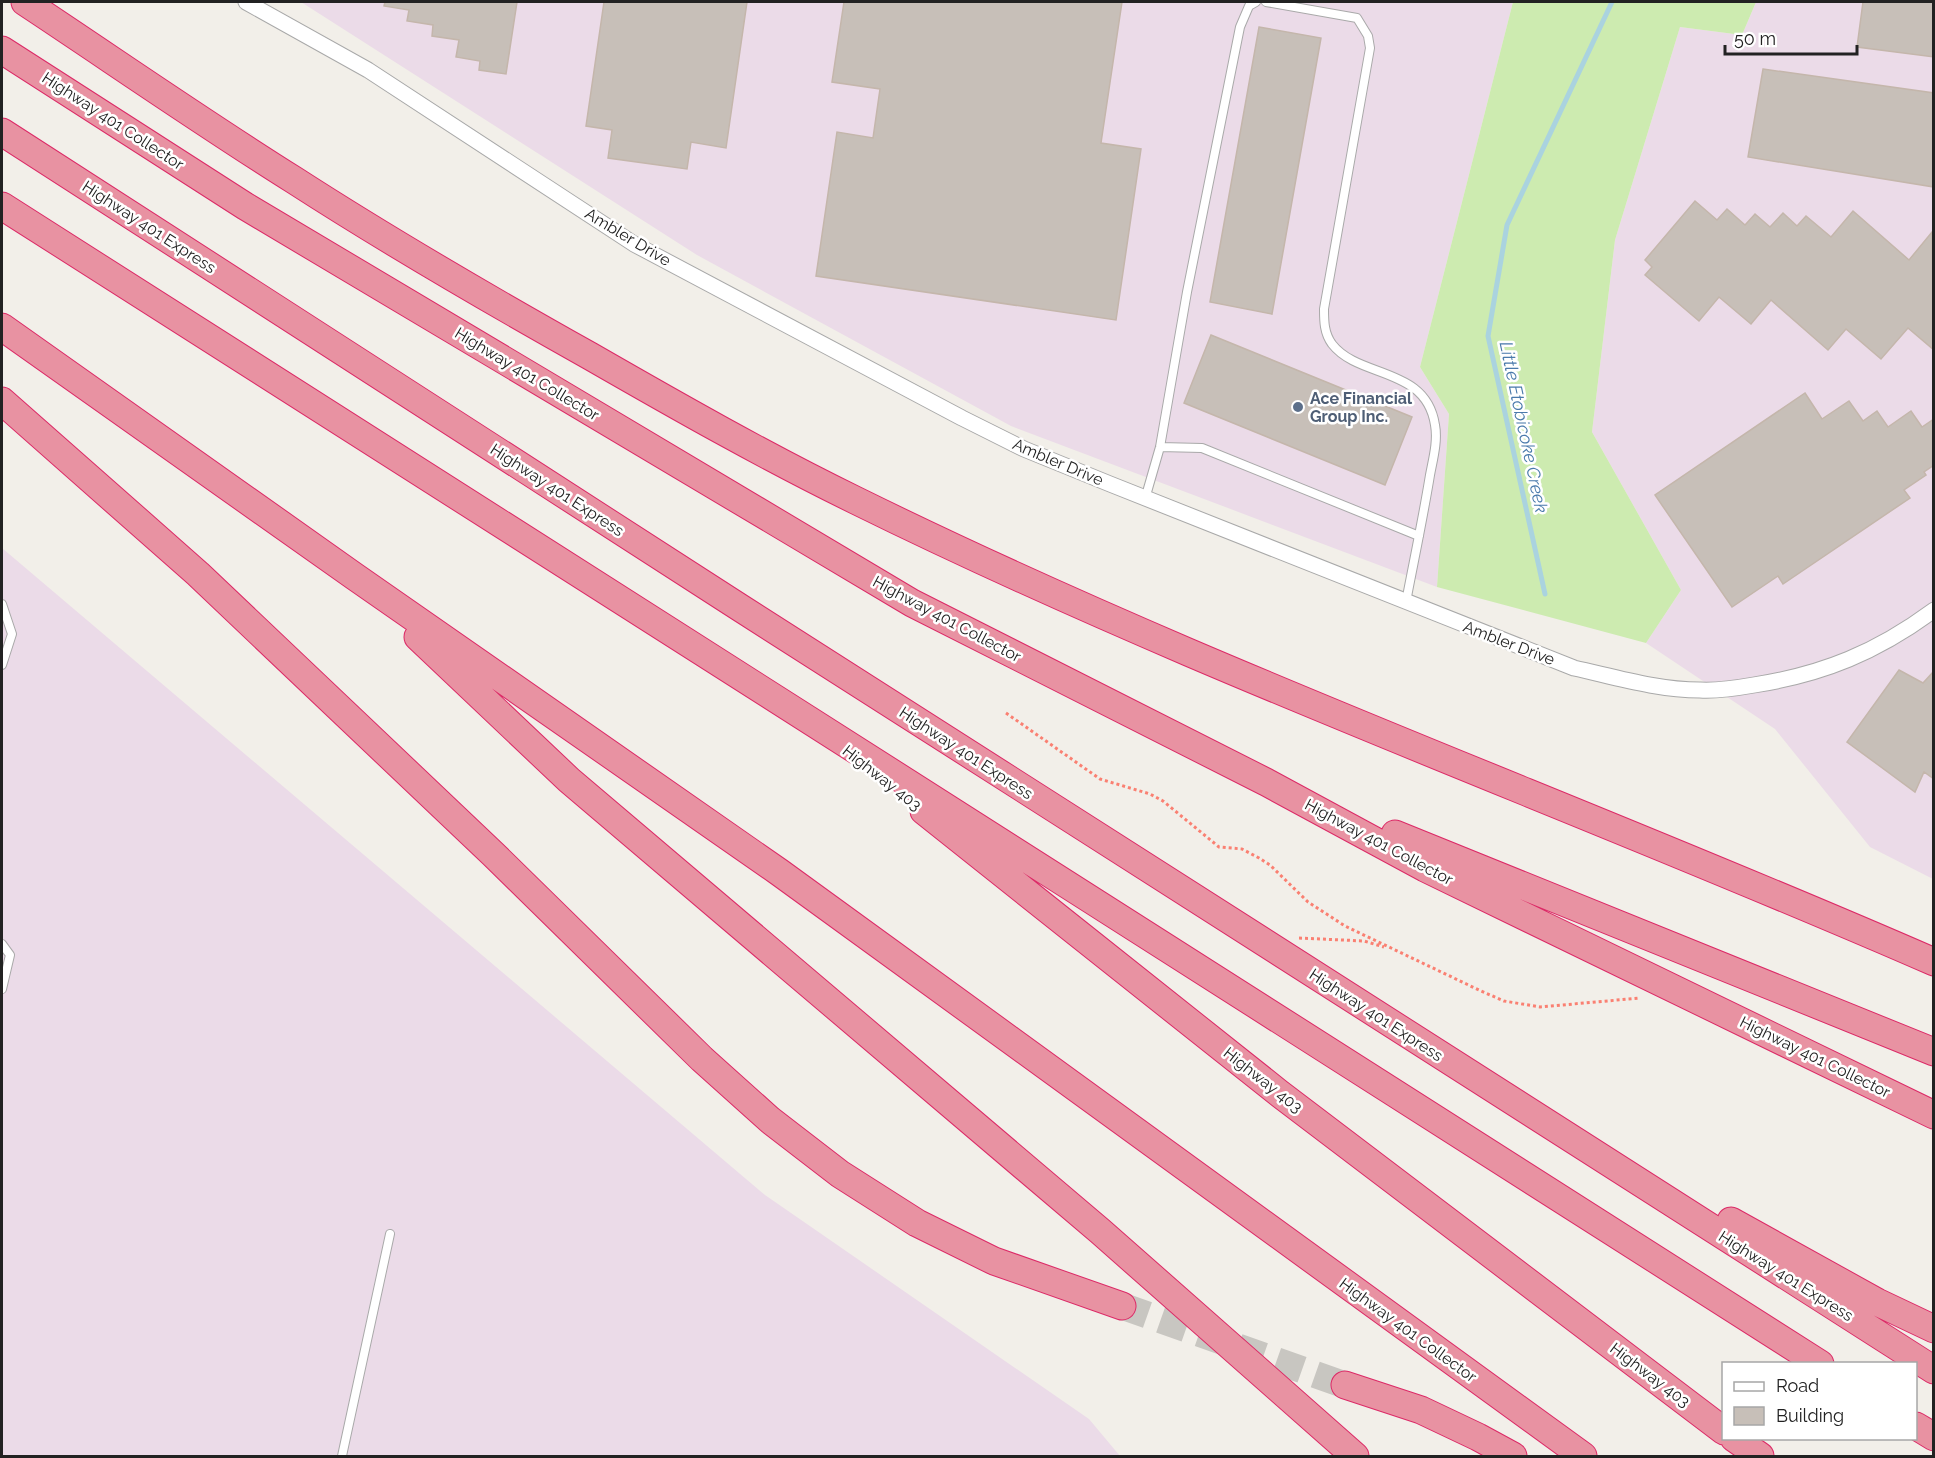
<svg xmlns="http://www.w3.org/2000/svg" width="1935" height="1458" viewBox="0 0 1935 1458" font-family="Raleway,sans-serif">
	<rect width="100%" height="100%" fill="#f2efe9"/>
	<path fill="#ebdbe8" d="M301,2H1513L1420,367L1449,414L1437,587L1011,426L697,255Z
		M1756,2H1933V879L1870,847L1775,729L1646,643L1681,590L1592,432L1615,240L1680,27L1742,35Z
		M2,548L765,1195L1089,1419L1120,1456H2Z"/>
	<path fill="#cdebb0" d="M1513,2H1756L1742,35L1680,27L1615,240L1592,432L1681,590L1646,643L1437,587L1449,414L1420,367Z"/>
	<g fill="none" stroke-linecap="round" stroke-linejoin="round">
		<path stroke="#aad3df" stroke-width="5" d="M1545,594L1488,336L1507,225L1612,2"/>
	</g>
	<path fill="#c7bfb8" stroke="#c4b6ab" stroke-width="1.5" d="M385,2H517L506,74L479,70L480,61L456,57L459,40L432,36L433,25L407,21L409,10L384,6Z
		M604,2H747L726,148L691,142L687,169L608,158L612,130L586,126Z
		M844,2H1122L1101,143L1141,149L1116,320L816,276L837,132L873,138L880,89L832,82Z
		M1863,2H1934V57L1857,47Z
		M1259,27L1321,38L1272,314L1210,302Z
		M1763,69L1934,93V187L1748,157Z
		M1695,201L1717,220L1727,209L1745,225L1755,214L1770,227L1783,213L1797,226L1806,216L1831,237L1853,211L1909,260L1932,232L1934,350L1908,328L1881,359L1846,329L1828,350L1771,300L1751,324L1719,297L1699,321L1645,275L1652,267L1645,260Z
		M1211,335L1412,417L1385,485L1184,403Z
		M1805,393L1822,419L1849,401L1863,421L1877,411L1888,427L1911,411L1922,427L1934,419V465L1924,472L1926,475L1904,490L1910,498L1783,584L1778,576L1732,607L1655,495Z
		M1899,670L1923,683L1934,671V779L1924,772L1915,792L1847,742Z"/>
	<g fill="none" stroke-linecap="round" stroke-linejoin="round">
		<path stroke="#c8c6c1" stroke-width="27" stroke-dasharray="27 14" stroke-linecap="butt" d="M1122,1306L1345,1385"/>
		<defs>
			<path id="lane" d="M1266,2L1357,18L1368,36L1370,48L1324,309C1324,321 1324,333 1332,344C1359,379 1426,366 1435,425C1438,441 1433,459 1430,475C1423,518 1414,560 1406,602
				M1160,447L1202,448L1419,536
				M1145,499L1160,447L1187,292L1240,27L1249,6L1256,2
				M2,604L12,634L2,665
				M2,944L10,955L2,989
				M342,1456L390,1234"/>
			<path id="street" d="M246,2L368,70L634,244L962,418L1024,449L1110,484L1574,668C1615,677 1658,690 1700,690C1718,691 1737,688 1754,685C1824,674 1877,652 1934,610"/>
			<path id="highway" d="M25,2C114,61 203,123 294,180C390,242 490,300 590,356C677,406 765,456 855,500C1206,673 1575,805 1934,962
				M2,50L245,206L912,603L1266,782L1425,868L1934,1115
				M2,132L739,607L1934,1370
				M2,206L1820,1364
				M2,327L354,576L779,872L1583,1456
				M2,401L198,574L493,854L702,1059L770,1120L840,1174L917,1223L994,1261L1122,1306
				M418,637L569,780L1100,1231L1355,1456
				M924,811L1280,1094L1724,1431
				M1395,834L1934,1052
				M1731,1221L1877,1302L1934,1329
				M1345,1385L1421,1410L1478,1437L1513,1456
				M1916,1426L1934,1437
				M1734,1438L1760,1456"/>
		</defs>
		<use href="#lane" stroke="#a9a9a9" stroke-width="10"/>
		<use href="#street" stroke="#a9a9a9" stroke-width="17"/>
		<use href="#highway" stroke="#dc2a67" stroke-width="29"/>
		<path stroke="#fa8072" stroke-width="3" stroke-dasharray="3 3" stroke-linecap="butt" d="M1006,713L1100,779L1150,794L1163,801L1219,847L1242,849L1259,858L1270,865L1308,902L1345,926L1481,991L1504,1001L1540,1007L1640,998
			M1299,938L1364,941L1384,947"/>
		<use href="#lane" stroke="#fff" stroke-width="8"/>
		<use href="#street" stroke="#fff" stroke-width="15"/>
		<use href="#highway" stroke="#e892a2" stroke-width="27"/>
	</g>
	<circle fill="#5c6f8a" stroke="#fff" stroke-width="2" cx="1298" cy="407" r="6"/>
	<g text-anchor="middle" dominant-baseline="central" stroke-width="5" stroke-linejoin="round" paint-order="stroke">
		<g font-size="16" fill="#222" stroke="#fff">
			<text transform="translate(113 121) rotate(33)">Highway 401 Collector</text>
			<text transform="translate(149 227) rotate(33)">Highway 401 Express</text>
			<text transform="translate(628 237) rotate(31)">Ambler Drive</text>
			<text transform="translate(527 374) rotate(31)">Highway 401 Collector</text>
			<text transform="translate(1058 462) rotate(23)">Ambler Drive</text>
			<text transform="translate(557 490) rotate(33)">Highway 401 Express</text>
			<text transform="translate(947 619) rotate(28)">Highway 401 Collector</text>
			<text transform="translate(1509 643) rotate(21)">Ambler Drive</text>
			<text transform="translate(966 753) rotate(33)">Highway 401 Express</text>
			<text transform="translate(882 778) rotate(38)">Highway 403</text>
			<text transform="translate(1379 842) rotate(28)">Highway 401 Collector</text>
			<text transform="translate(1376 1015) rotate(33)">Highway 401 Express</text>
			<text transform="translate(1815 1057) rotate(26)">Highway 401 Collector</text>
			<text transform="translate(1263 1080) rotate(38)">Highway 403</text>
			<text transform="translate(1786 1276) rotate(32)">Highway 401 Express</text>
			<text transform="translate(1408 1330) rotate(36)">Highway 401 Collector</text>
			<text transform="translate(1650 1375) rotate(37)">Highway 403</text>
		</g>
		<g font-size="16" font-weight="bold" fill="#4e5e75" stroke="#fff" text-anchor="start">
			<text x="1310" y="398">Ace Financial<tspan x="1310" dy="18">Group Inc.</tspan></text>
		</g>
		<g font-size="18" font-style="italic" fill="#4a7aab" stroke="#fff">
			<text transform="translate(1524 427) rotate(78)">Little Etobicoke Creek</text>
		</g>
	</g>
	<rect width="1935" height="1458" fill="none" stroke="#222222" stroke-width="6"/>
	<rect x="1722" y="1362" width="195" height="78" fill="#ffffff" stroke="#a7a7a7" stroke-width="1.5"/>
	<rect x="1734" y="1382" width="30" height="9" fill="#ffffff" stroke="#a7a7a7" stroke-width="1.5"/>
	<text x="1776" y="1392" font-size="18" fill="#222222">Road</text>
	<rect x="1734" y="1407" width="30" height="18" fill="#c7bfb8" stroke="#a7a7a7" stroke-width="1.5"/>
	<text x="1776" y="1422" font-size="18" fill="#222222">Building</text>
	<path d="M1725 45v9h132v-9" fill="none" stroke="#222222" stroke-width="3"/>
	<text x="1734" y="45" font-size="18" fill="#222222" stroke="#ffffff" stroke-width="4.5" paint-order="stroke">50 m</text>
</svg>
